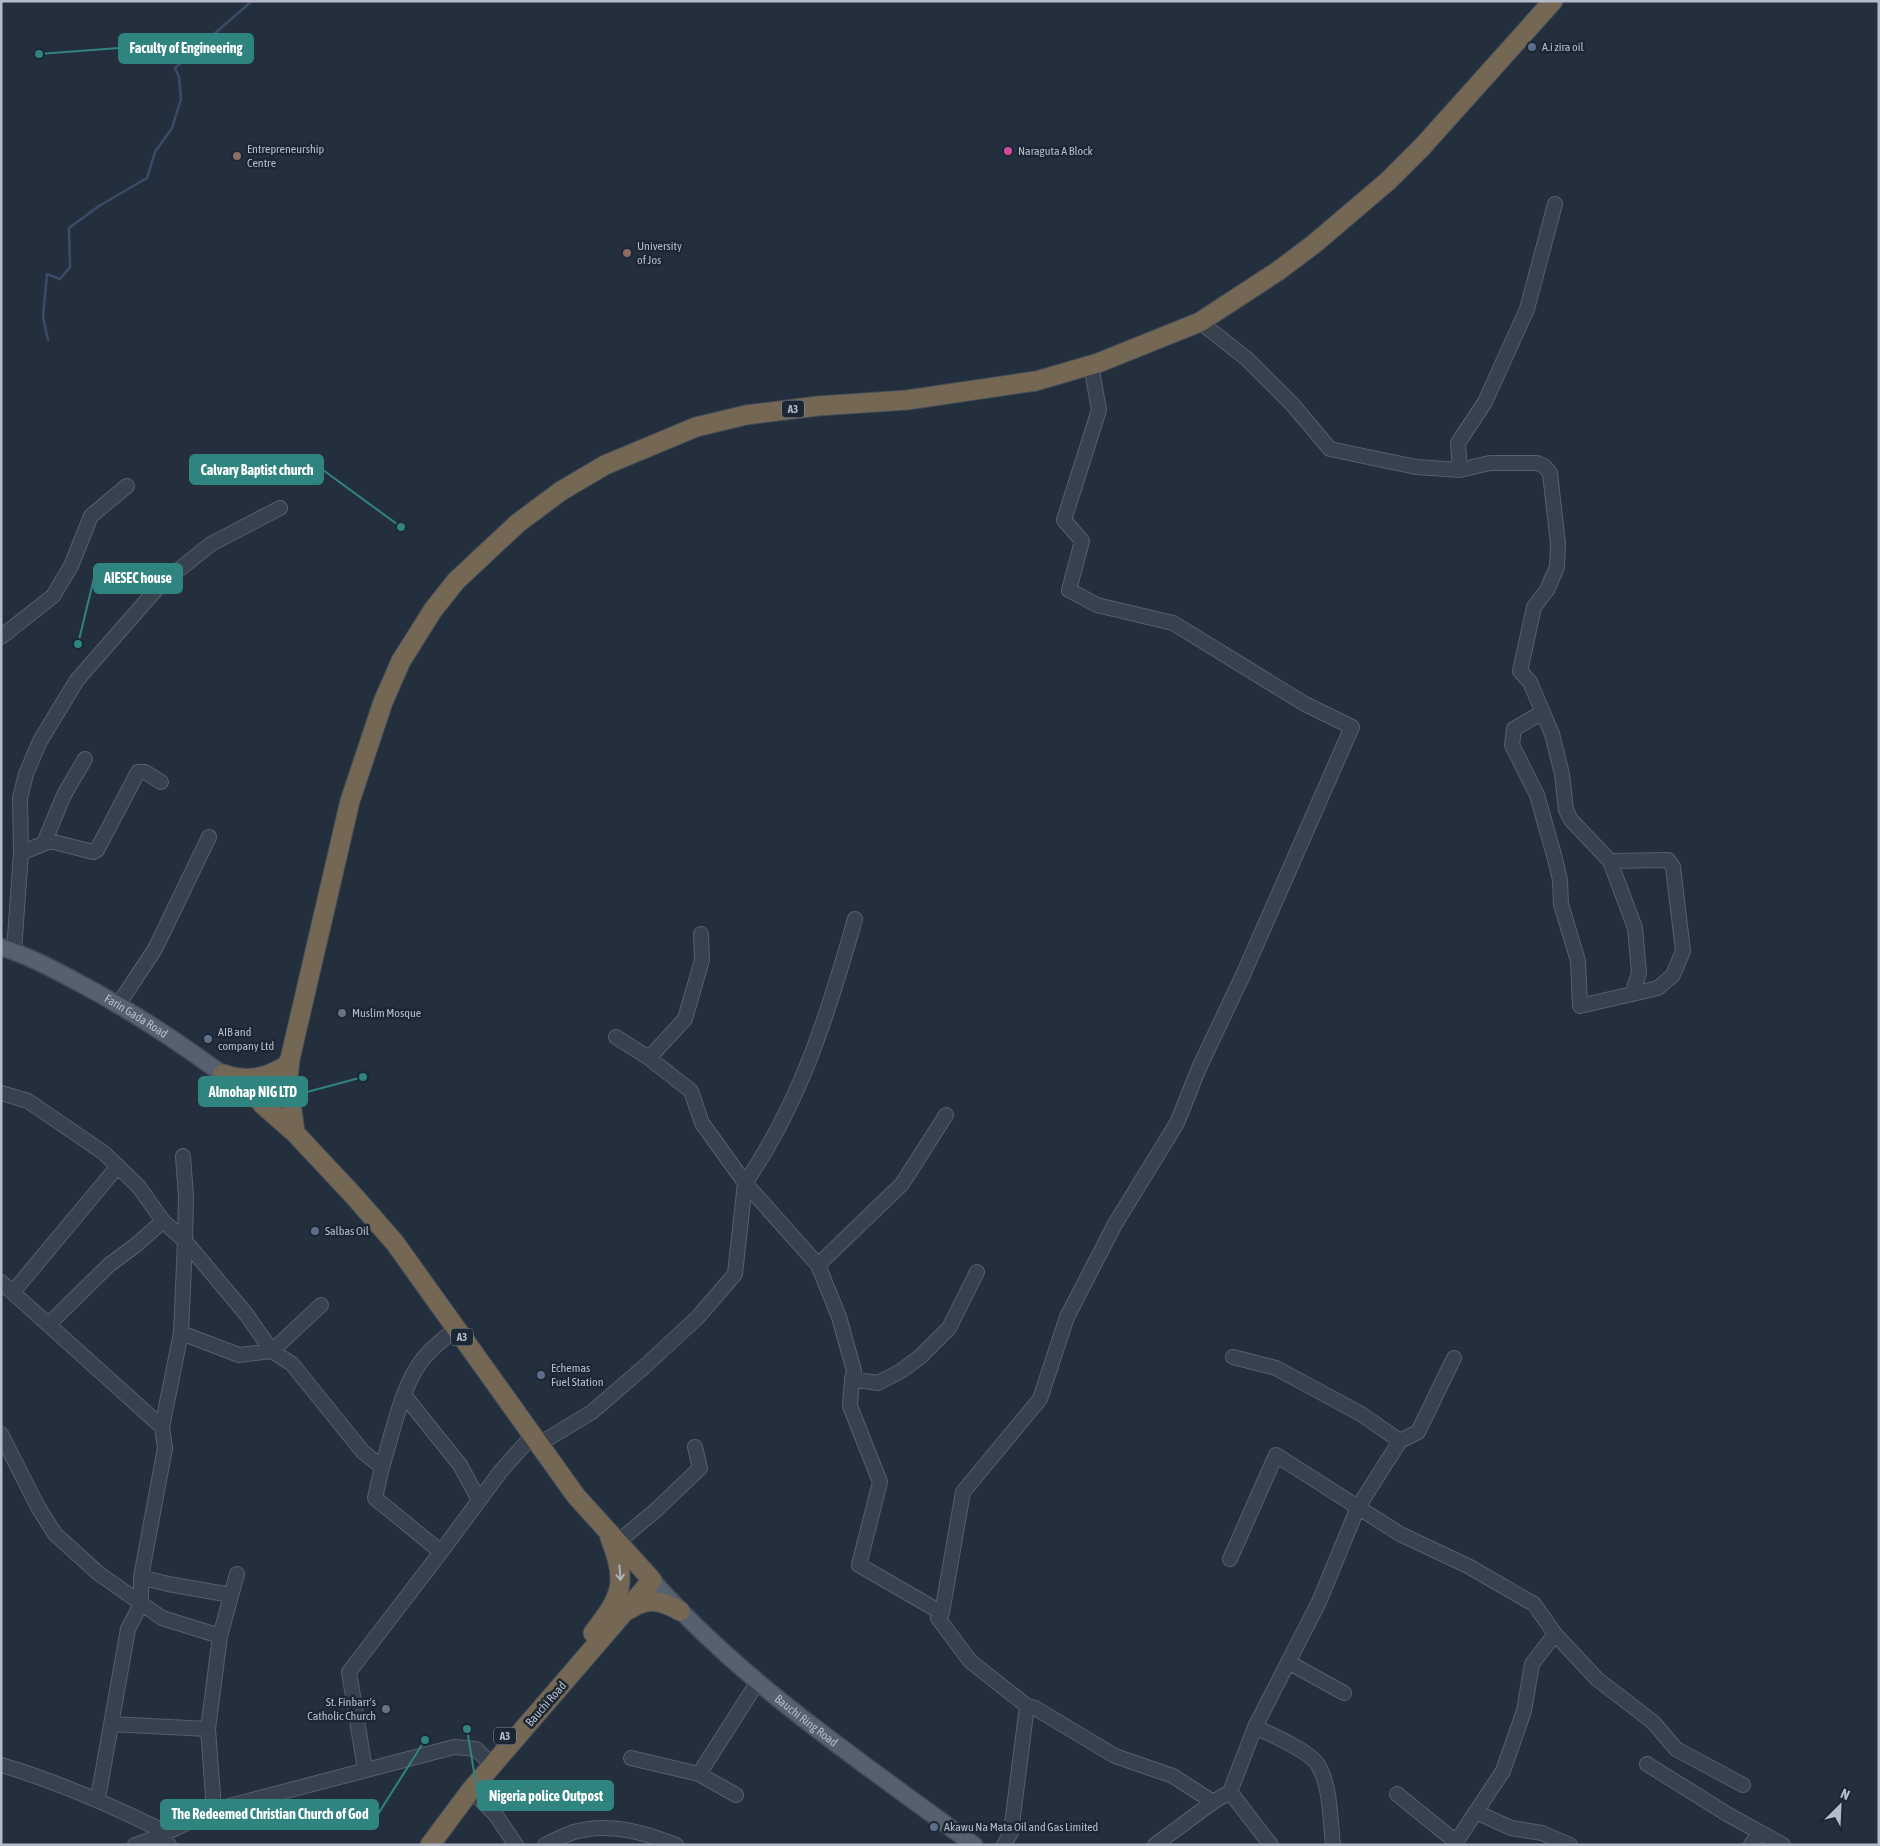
<svg xmlns="http://www.w3.org/2000/svg" width="1880" height="1846" viewBox="0 0 1880 1846" font-family="'Asap Condensed',sans-serif">
	<rect width="100%" height="100%" fill="#242f3e"/>
	<g fill="none" stroke-linecap="round" stroke-linejoin="round">
		<path stroke="#394c67" stroke-width="2.5" d="M48,340L43,317L47,274L60,279L70,267L69,228L99,206L147,178L155,152L172,128L181,99L179,77L175,68L252,1"/>
		<defs>
			<path id="minor" d="M1200,322L1247,359L1292,404L1330,449L1416,467L1460,470L1490,463H1537L1544,466L1550,473L1558,544L1557,567L1547,590L1534,607L1520,671L1530,682L1552,734L1562,774L1566,810L1571,820L1610,861L1635,928L1639,973L1632,994
				M1460,470L1458,443L1485,402L1527,309L1555,204
				M1,637L53,596L71,566L91,516L127,486
				M1541,713L1514,729L1512,745L1537,795L1555,859L1560,880L1561,904L1578,961L1580,1006L1658,988L1673,975L1683,951L1673,867L1668,860L1610,861
				M44,843L64,795L85,759
				M21,853L50,841L93,852L97,850L138,772H145L161,782
				M14,951L21,853L20,798L26,774L40,741L77,680L161,584L211,544L280,508
				M118,1005L155,949L209,837
				M616,1037L649,1058L691,1091L702,1123L745,1183C800,1104 829,1011 855,919
				M649,1058L685,1019L702,960L701,934
				M1,1093L28,1101L104,1153L139,1187L163,1221L185,1241L181,1333L162,1427L165,1448L141,1577V1604L128,1629L98,1798
				M183,1156L186,1197L185,1241L246,1314L272,1351L292,1364L363,1452L382,1467L375,1498L441,1552L349,1672L365,1769
				M818,1265L839,1317L854,1371L852,1379L878,1383L901,1371L920,1357L949,1328L977,1272
				M1,1282L162,1427
				M13,1292L118,1166
				M49,1324L109,1265L136,1245L163,1221
				M181,1333L239,1355L272,1351L321,1305
				M1233,1357L1276,1368L1361,1414L1400,1441
				M852,1379L850,1406L880,1482L859,1565L942,1613
				M404,1395L460,1465L479,1500
				M1,1434L38,1507L55,1534L98,1573L162,1618L220,1636L208,1729L214,1810
				M539,1444L592,1412L644,1367L698,1317L735,1274L745,1183L818,1265L902,1184L946,1115
				M382,1467C392,1436 400,1393 418,1366C427,1351 443,1340 456,1328
				M619,1541L655,1511L700,1468L695,1447
				M441,1552L500,1472L533,1435
				M1230,1559L1276,1455L1400,1534L1468,1566L1534,1604L1555,1634L1597,1679L1653,1722L1676,1749L1743,1785
				M141,1577L168,1584L231,1595
				M220,1636L237,1574
				M1288,1662L1344,1693
				M1027,1706L1035,1708L1115,1756L1173,1776L1213,1802
				M111,1724L208,1729
				M1255,1727C1270,1734 1310,1751 1318,1765C1331,1787 1330,1820 1333,1845
				M631,1758L699,1774L757,1683
				M1647,1764L1727,1814L1783,1845
				M1,1765C56,1781 106,1803 157,1828L155,1838L135,1845
				M699,1774L736,1795
				M471,1790L495,1814L516,1845
				M1230,1792L1271,1845
				M1397,1794L1456,1842
				M1478,1813L1511,1828L1542,1833L1570,1845
				M169,1845L155,1838L214,1810L454,1747L476,1749L486,1759
				M545,1845C554,1841 564,1835 574,1832C609,1822 643,1832 676,1845
				M1004,1845L1011,1832L1027,1706L970,1661L938,1618L942,1613L963,1492L1040,1399L1067,1317L1115,1224L1177,1123L1199,1068L1243,975L1352,727L1305,704L1173,623L1097,605L1069,590L1082,541L1064,520L1099,410L1091,365
				M1155,1845L1213,1802L1230,1792L1255,1727L1319,1602L1358,1507L1400,1441L1418,1432L1454,1358
				M1454,1845L1503,1771L1524,1711L1532,1664L1555,1634
				M1751,1845L1759,1833"/>
			<g id="major">
				<path id="s1" d="M1,947C29,956 55,970 81,984C145,1018 204,1059 262,1104"/>
				<path id="s2" d="M652,1580C745,1685 862,1762 974,1845"/>
			</g>
			<path id="highway" d="M289,1061L262,1104L295,1133L354,1196L395,1243L576,1496L652,1580L471,1790L430,1845
				M223,1074C246,1082 263,1079 284,1067
				M295,1133L288,1079L290,1059L350,801L383,702L401,661L433,610L456,581L518,523L561,491L605,465L696,427L746,415L818,406L907,400L1036,381L1098,363L1200,322L1278,271L1314,244L1388,181L1423,146L1553,1
				M630,1609C648,1597 663,1601 680,1611
				M593,1633C622,1596 628,1582 610,1538"/>
		</defs>
		<use href="#minor" stroke="#565f6c" stroke-width="16"/>
		<use href="#major" stroke="#414a57" stroke-width="19"/>
		<use href="#highway" stroke="#434c59" stroke-width="21"/>
		<use href="#minor" stroke="#38414e" stroke-width="14"/>
		<use href="#major" stroke="#56606e" stroke-width="16"/>
		<use href="#highway" stroke="#746855" stroke-width="19"/>
	</g>
	<defs><path id="oneway-shaft" d="M-6 0H5M1.5-3L5.5 0L1.5 3" fill="none" stroke-width="1.6" stroke-linecap="round" stroke-linejoin="round" transform="scale(1.25)"/></defs>
	<use stroke="#aeb4bd" href="#oneway-shaft" transform="translate(620 1573) rotate(85)"/>
	<g fill="#5c6f8a" stroke="#1d2633" stroke-width="2">
		<circle cx="1532" cy="47" r="5"/>
		<circle cx="208" cy="1039" r="5"/>
		<circle cx="315" cy="1231" r="5"/>
		<circle cx="541" cy="1375" r="5"/>
		<circle cx="934" cy="1827" r="5"/>
	</g>
	<circle fill="#d1479c" stroke="#1d2633" stroke-width="2" cx="1008" cy="151" r="5"/>
	<g fill="#8d6e63" stroke="#1d2633" stroke-width="2">
		<circle cx="237" cy="156" r="5"/>
		<circle cx="627" cy="253" r="5"/>
	</g>
	<g fill="#6b7280" stroke="#1d2633" stroke-width="2">
		<circle cx="342" cy="1013" r="5"/>
		<circle cx="386" cy="1709" r="5"/>
	</g>
	<g text-anchor="middle" dominant-baseline="central" stroke-width="5" stroke-linejoin="round" paint-order="stroke">
		<g fill="#1d2633" stroke="#878f9c" stroke-width="1">
			<rect x="782" y="400.5" width="22" height="17" rx="4"/>
			<rect x="451" y="1328.5" width="22" height="17" rx="4"/>
			<rect x="494" y="1727.5" width="22" height="17" rx="4"/>
		</g>
		<g font-size="11" font-weight="bold" fill="#b4bcc9">
			<text x="793" y="409">A3</text>
			<text x="462" y="1337">A3</text>
			<text x="505" y="1736">A3</text>
		</g>
		<g font-size="12" fill="#b4bcc9" stroke="#1d2633" text-anchor="start">
			<text x="1542" y="47">A.i zira oil</text>
			<text x="247" y="149">Entrepreneurship<tspan x="247" dy="14">Centre</tspan></text>
			<text x="1018" y="151">Naraguta A Block</text>
			<text x="637" y="246">University<tspan x="637" dy="14">of Jos</tspan></text>
			<text x="352" y="1013">Muslim Mosque</text>
			<text x="218" y="1032">AIB and<tspan x="218" dy="14">company Ltd</tspan></text>
			<text x="325" y="1231">Salbas Oil</text>
			<text x="551" y="1368">Echemas<tspan x="551" dy="14">Fuel Station</tspan></text>
			<text x="376" y="1702" text-anchor="end">St. Finbarr's<tspan x="376" dy="14">Catholic Church</tspan></text>
			<text x="944" y="1827">Akawu Na Mata Oil and Gas Limited</text>
		</g>
		<g font-size="12" fill="#b4bcc9" stroke="#1d2633">
			<text stroke="none"><textPath href="#s1" startOffset="152">Farin Gada Road</textPath></text>
			<text transform="translate(546 1704) rotate(-49)">Bauchi Road</text>
			<text stroke="none"><textPath href="#s2" startOffset="209">Bauchi Ring Road</textPath></text>
		</g>
	</g>
	<path fill="none" stroke="#308480" stroke-width="2" d="M39 54L119 48M401 527L323 470M78 644L94 578M363 1077L307 1092M467 1729L478 1796M425 1740L378 1814"/>
	<g fill="#308480" stroke="#1d2633" stroke-width="2">
		<circle cx="39" cy="54" r="5"/>
		<circle cx="401" cy="527" r="5"/>
		<circle cx="78" cy="644" r="5"/>
		<circle cx="363" cy="1077" r="5"/>
		<circle cx="467" cy="1729" r="5"/>
		<circle cx="425" cy="1740" r="5"/>
	</g>
	<g fill="#308480" stroke="#308480" stroke-width="2">
		<rect x="119" y="34" width="134" height="29" rx="5"/>
		<rect x="190" y="455" width="133" height="29" rx="5"/>
		<rect x="94" y="564" width="88" height="29" rx="5"/>
		<rect x="199" y="1077" width="108" height="29" rx="5"/>
		<rect x="478" y="1781" width="135" height="29" rx="5"/>
		<rect x="161" y="1800" width="217" height="29" rx="5"/>
	</g>
	<g font-size="14" text-anchor="middle" font-weight="bold" fill="#fff">
		<text x="186" y="53">Faculty of Engineering</text>
		<text x="257" y="475">Calvary Baptist church</text>
		<text x="138" y="583">AIESEC house</text>
		<text x="253" y="1097">Almohap NIG LTD</text>
		<text x="546" y="1801">Nigeria police Outpost</text>
		<text x="270" y="1819">The Redeemed Christian Church of God</text>
	</g>
	<rect width="1880" height="1846" fill="none" stroke="#b4bcc9" stroke-width="5"/>
	<g transform="translate(1840 1806) rotate(24)" stroke="#1d2633" stroke-width="4" paint-order="stroke">
	<path d="M0-4L9 19L0 12L-9 19Z" fill="#b4bcc9"/>
	<text y="-8" font-size="14" font-weight="bold" text-anchor="middle" fill="#b4bcc9">N</text>
	</g>
</svg>
